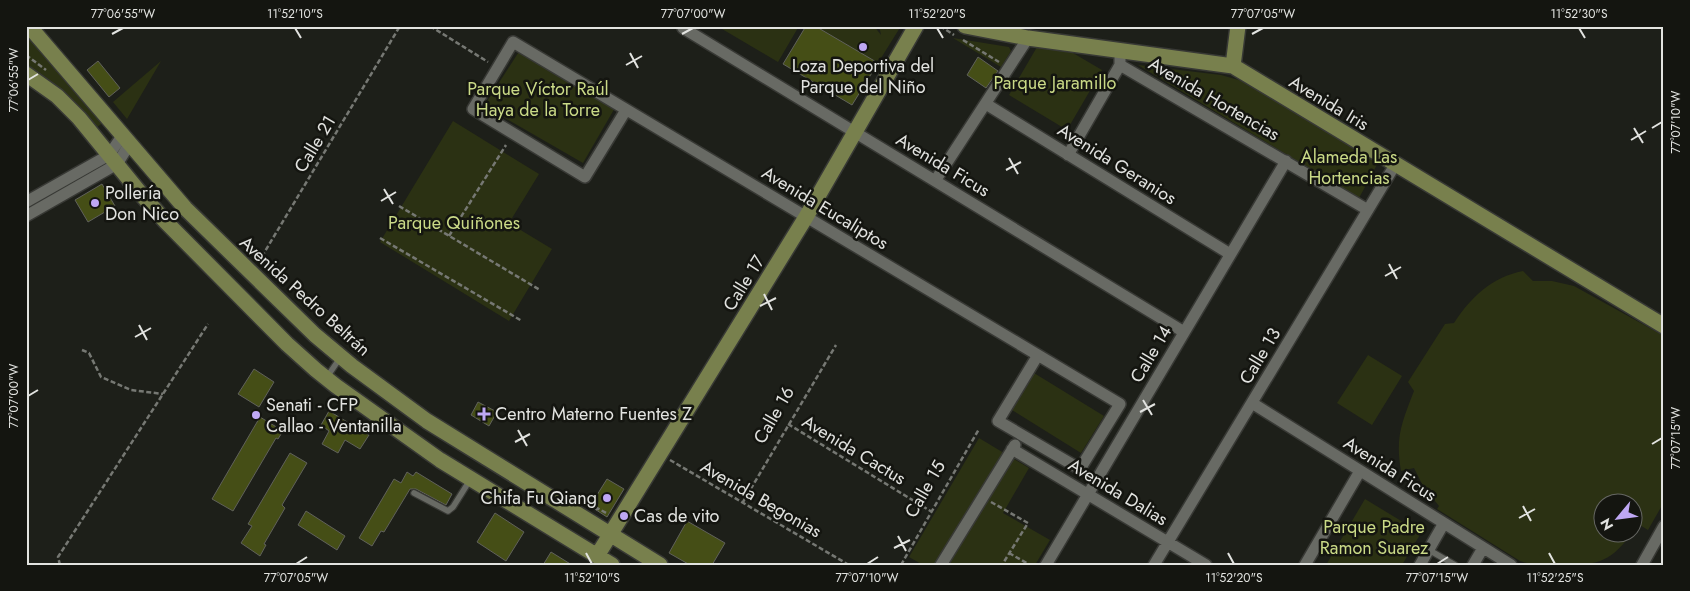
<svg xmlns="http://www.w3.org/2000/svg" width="1690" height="591" viewBox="0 0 1690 591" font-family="Jost,sans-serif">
	<rect width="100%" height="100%" fill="#1d1f19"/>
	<path fill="#2b3113" d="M717,26H799L778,62Z
		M815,26H874L881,35L880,30L876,26H901L878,63Z
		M26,31L104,122L93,130L26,69Z
		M953,38L1009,47L1011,51L1001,67Z
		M1037,47L1073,53L1102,70L1067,130L1009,95Z
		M520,50L616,106L583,163L484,106Z
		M161,61L127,119L113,102Z
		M1138,65L1221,75L1242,81L1379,161L1359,198Z
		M453,121L539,174L509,223L552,249L509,321L380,242Z
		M1523,271L1533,281H1552L1574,286L1664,336V502L1648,530L1638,524L1633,531L1632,504H1602V534H1631C1609,565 1593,565 1558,565C1545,565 1533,566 1520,561L1437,509L1439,506L1423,486L1414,468L1401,471C1395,437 1402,422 1414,391L1408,382L1445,324L1454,323C1471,297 1492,277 1523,271Z
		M1368,355L1402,376L1372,425L1337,403Z
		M1034,373L1104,416L1081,453L1012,410Z
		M979,438L1029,468L1003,513L1050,540L1035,565H923L909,557Z
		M1365,499L1421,533L1402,565H1326Z"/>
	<path fill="#454e16" stroke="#60615b" d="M806,26H815L878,63L852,105L783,64Z
		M978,57L998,71L986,88L967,75Z
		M98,61L120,88L109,97L87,70Z
		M102,184L115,206L88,222L75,200Z
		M254,369L274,382L259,407L238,394Z
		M478,402L497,412L489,426L471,415Z
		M329,411L369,435L360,449L345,440L338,453L322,444L329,431L321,425Z
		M260,417L283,431L278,439L276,438L233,511L212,499Z
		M290,453L307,463L282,505L285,508L264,544L266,545L260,556L241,543L252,526L248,524Z
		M407,472L413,476L416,472L452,494L446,505L416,489H410L384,532L381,531L372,546L359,538L394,479L401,483Z
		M607,479L624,489L607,517L590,506Z
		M306,511L345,536L337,550L298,525Z
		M495,513L524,532L506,561L477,542Z
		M687,521L725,543L712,565H690L669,553Z
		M551,552L572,565H543Z"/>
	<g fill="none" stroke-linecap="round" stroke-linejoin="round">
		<defs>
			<path id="lane" d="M327,377L340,358
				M414,493L448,511L453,507L470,480
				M1429,550L1455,565"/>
			<path id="street" d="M684,26L683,28L1184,332
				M1120,65L1368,210
				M986,104L1230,254
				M626,110L585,177L473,109L513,42L1120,404L1080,469L998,421L1038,355
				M1068,155L1120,65V58
				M935,181L1028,38
				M26,202L109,155L122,136
				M26,216L117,164L129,145
				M1252,403L1511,565
				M1012,449L1206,565
				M941,565L1015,445
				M1046,565L1286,161
				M1154,565L1395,165
				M1305,565L1360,471
				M1420,565L1444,523
				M1473,565L1483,548
				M1642,565L1664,526"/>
			<path id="secondary" d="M29,26L185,208L315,335L352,366L427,421L660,565
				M965,26L1028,38L1233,66L1664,326
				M1233,66L1238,26
				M26,74L57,96L79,118L141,194L166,222L287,344L316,370L336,386L440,460L612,565
				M597,556L806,217L916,26"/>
		</defs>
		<use href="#lane" stroke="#383935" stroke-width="8"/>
		<use href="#street" stroke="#383935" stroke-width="14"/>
		<use href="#secondary" stroke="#383935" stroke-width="18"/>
		<path stroke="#767873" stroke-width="2.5" stroke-dasharray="5 2.5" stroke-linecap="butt" d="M430,26L488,62
			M940,26L954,35
			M963,40L999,62
			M26,55L46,70
			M399,206L540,290
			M449,236L506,145
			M380,238L522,321
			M258,263L400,26
			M82,350L89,353L101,377L131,390L163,394
			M788,424L932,512
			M670,460L849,565
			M743,502L836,345
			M991,502L1028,523L1002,565
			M596,510L597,508L608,514
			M1009,553L1030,565
			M60,565L58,557L208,324
			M901,565L979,429"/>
		<use href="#lane" stroke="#686a64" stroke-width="5.5"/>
		<use href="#street" stroke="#686a64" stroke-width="11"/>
		<use href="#secondary" stroke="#78804d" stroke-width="15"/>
	</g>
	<path fill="none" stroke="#e2e3e0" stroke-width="2" d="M295,28L301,38M937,28L943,38M1579,28L1585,38M112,34L123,28M682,34L693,28M1252,34L1263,28M630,53L638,68M626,65L642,56M28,80L38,74M1634,128L1643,143M1652,128L1662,122M1631,140L1646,131M1009,158L1018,174M1006,170L1021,162M384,189L393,204M381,201L396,192M1389,264L1397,279M1385,276L1401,267M764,294L772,310M760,306L776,298M139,325L147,340M135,337L151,328M28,396L38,390M1143,400L1152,415M1140,412L1155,404M518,430L527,446M515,442L530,434M1652,444L1662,438M1523,506L1531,521M1519,518L1535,509M898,536L906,551M894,548L910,540M586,553L592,564M1228,553L1234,564M1549,553L1555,564M296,564L307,557M867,564L878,557M1437,564L1448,557"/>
	<g fill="#bfa8f4" stroke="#141510" stroke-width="2">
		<circle cx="863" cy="47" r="5"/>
		<circle cx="95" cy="203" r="5"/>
		<path d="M481.5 406.5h5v5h5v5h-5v5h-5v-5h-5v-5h5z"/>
		<circle cx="256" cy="415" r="5"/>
		<circle cx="607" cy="498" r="5"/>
		<circle cx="624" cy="516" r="5"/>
	</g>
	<g text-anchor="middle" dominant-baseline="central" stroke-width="5" stroke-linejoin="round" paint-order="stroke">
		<g font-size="18" fill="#e2e3e0" stroke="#141510" text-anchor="start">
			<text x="863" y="66" text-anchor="middle">Loza Deportiva del<tspan x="863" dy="21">Parque del Niño</tspan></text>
			<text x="105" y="193">Pollería<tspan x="105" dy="21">Don Nico</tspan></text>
			<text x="266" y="405">Senati - CFP<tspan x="266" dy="21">Callao - Ventanilla</tspan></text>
			<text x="495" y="414">Centro Materno Fuentes Z</text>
			<text x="597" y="498" text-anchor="end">Chifa Fu Qiang</text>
			<text x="634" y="516">Cas de vito</text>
		</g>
		<g font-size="18" fill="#cada87" stroke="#141510">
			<text x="1055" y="83">Parque Jaramillo</text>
			<text x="538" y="89">Parque Víctor Raúl<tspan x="538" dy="21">Haya de la Torre</tspan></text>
			<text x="1349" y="157">Alameda Las<tspan x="1349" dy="21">Hortencias</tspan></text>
			<text x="454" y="223">Parque Quiñones</text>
			<text x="1374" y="527">Parque Padre<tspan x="1374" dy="21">Ramon Suarez</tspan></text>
		</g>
		<g font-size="18" fill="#e2e3e0" stroke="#141510">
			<text transform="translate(1214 99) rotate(30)">Avenida Hortencias</text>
			<text transform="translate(1329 103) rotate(31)">Avenida Iris</text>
			<text transform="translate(315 144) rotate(-59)">Calle 21</text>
			<text transform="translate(1117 164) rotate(32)">Avenida Geranios</text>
			<text transform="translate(943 165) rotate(31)">Avenida Ficus</text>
			<text transform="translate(825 208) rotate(31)">Avenida Eucaliptos</text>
			<text transform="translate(744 283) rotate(-58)">Calle 17</text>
			<text transform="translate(305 296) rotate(42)">Avenida Pedro Beltrán</text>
			<text transform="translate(1151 354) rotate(-59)">Calle 14</text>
			<text transform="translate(1260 356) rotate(-59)">Calle 13</text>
			<text transform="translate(774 415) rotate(-60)">Calle 16</text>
			<text transform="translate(854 450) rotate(31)">Avenida Cactus</text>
			<text transform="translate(1390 469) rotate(32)">Avenida Ficus</text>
			<text transform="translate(925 489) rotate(-60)">Calle 15</text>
			<text transform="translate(1118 492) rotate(31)">Avenida Dalias</text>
			<text transform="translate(761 499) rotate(30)">Avenida Begonias</text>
		</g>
	</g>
	<rect width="1690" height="591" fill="none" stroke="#141510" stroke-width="55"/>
	<g transform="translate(1618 518) rotate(241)"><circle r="24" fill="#141510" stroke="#666763"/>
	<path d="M0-4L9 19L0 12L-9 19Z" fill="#bfa8f4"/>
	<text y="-8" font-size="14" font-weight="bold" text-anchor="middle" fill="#e2e3e0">N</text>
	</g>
	<rect x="28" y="28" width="1634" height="536" fill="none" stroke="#e2e3e0" stroke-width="2"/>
	<g font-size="12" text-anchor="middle" fill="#e2e3e0">
		<text x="123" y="18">77°06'55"W</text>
		<text x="295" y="18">11°52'10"S</text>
		<text x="693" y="18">77°07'00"W</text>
		<text x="937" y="18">11°52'20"S</text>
		<text x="1263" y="18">77°07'05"W</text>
		<text x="1579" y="18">11°52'30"S</text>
		<text transform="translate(14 80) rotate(-90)" y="4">77°06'55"W</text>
		<text transform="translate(1676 122) rotate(-90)" y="4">77°07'10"W</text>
		<text transform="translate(14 396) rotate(-90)" y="4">77°07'00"W</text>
		<text transform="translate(1676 438) rotate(-90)" y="4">77°07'15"W</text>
		<text x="296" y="582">77°07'05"W</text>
		<text x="592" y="582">11°52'10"S</text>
		<text x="867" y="582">77°07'10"W</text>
		<text x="1234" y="582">11°52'20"S</text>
		<text x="1437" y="582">77°07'15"W</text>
		<text x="1555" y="582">11°52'25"S</text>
	</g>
</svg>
